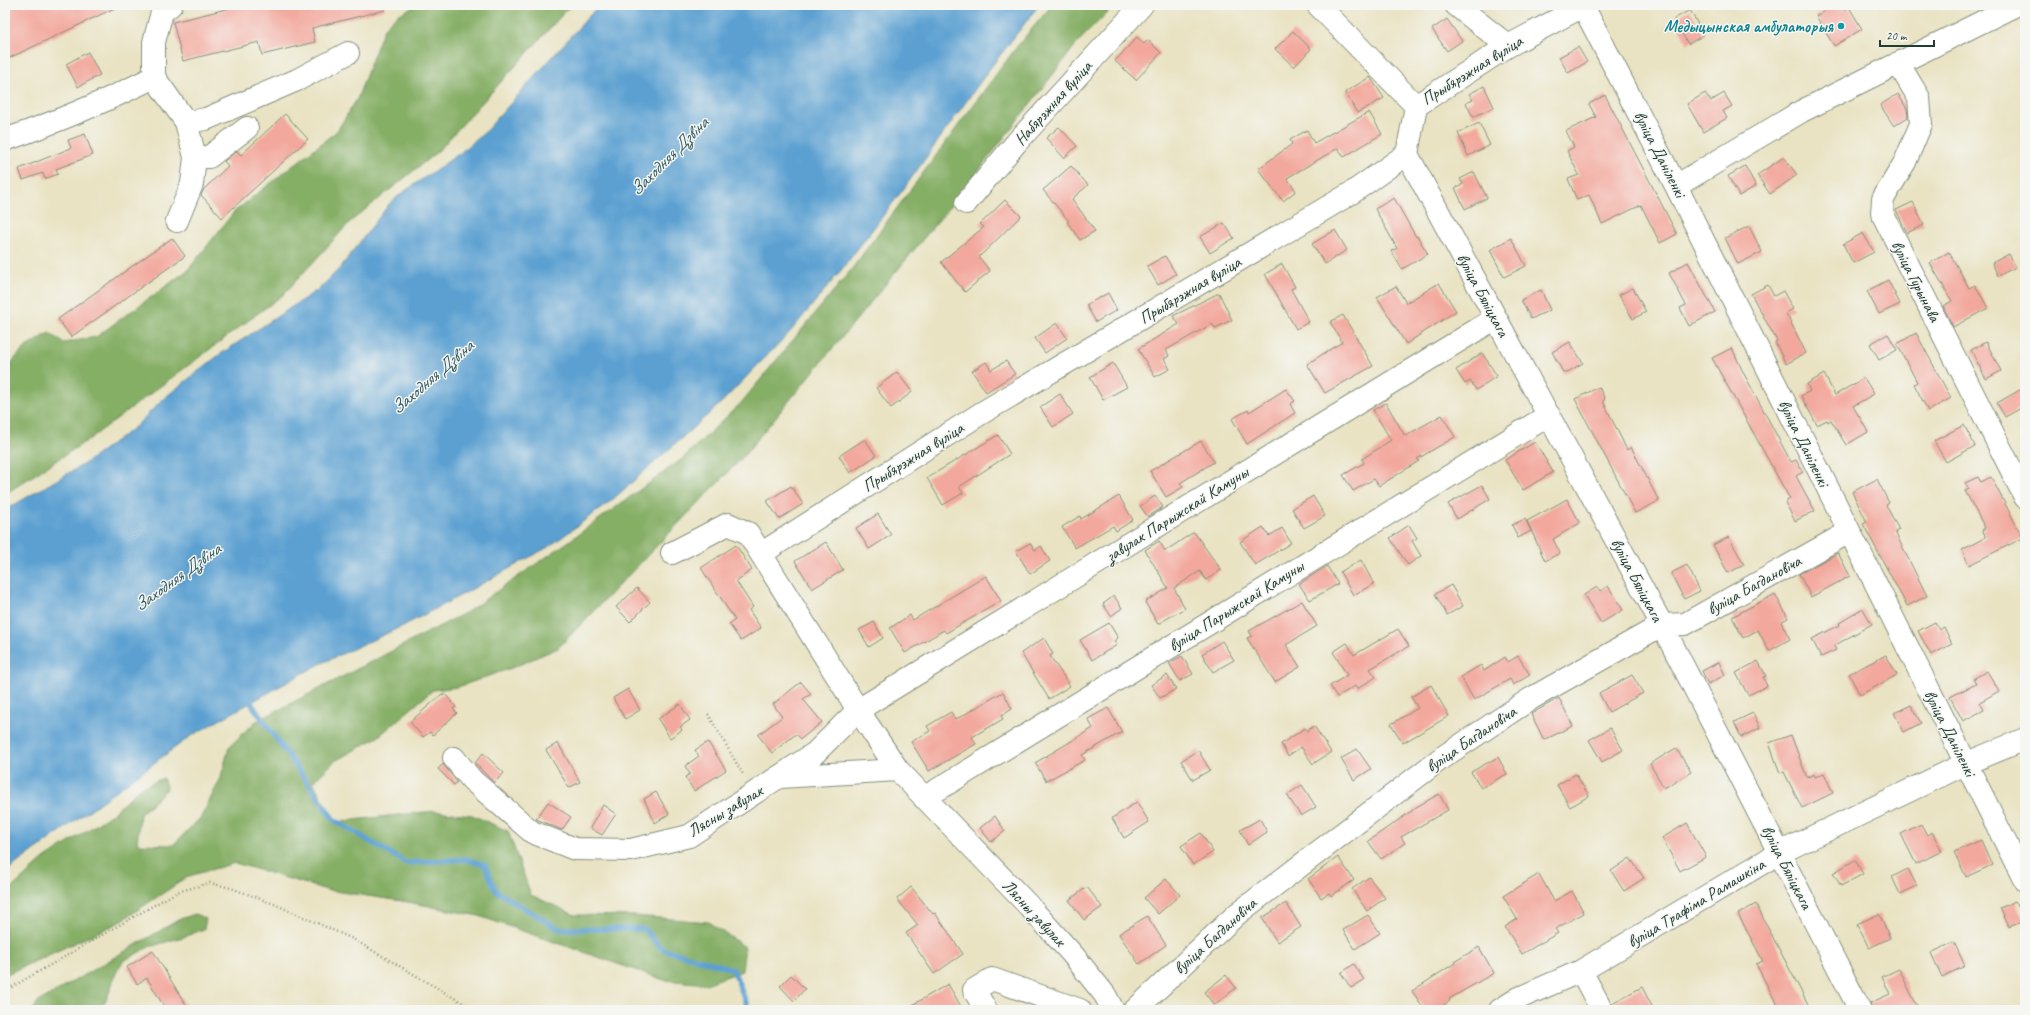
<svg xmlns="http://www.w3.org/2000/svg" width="2030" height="1015" viewBox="0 0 2030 1015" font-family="Caveat,sans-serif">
	<rect width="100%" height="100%" fill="#f6f6f2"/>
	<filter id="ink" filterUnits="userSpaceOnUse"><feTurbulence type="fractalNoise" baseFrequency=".025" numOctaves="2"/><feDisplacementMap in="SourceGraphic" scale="8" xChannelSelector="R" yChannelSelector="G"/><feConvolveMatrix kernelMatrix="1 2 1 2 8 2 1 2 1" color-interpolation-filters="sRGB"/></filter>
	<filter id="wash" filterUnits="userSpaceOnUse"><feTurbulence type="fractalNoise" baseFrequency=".012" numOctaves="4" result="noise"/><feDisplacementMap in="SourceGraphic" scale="16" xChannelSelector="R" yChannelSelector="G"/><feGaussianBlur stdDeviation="0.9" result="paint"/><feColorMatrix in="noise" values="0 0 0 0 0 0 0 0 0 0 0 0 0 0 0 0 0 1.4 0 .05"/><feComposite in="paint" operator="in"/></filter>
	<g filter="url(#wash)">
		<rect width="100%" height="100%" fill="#e9e3c3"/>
		<path fill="#86af66" stroke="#52764d" d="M416,5H571L438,151L350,222L284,294L91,438L5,494V396L9,391L6,368L26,347L49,333L64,343L96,337L188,270L234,212L337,131L357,99L384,28L396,16Z
			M1052,5H1115L1078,42L962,192L741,459L558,648L514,667L458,687L433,690L378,737L335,761L313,782L335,822L434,811L472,815L508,831L531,895L575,915L636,916L708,922L745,947L742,971L706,984L664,980L479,916L408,902L327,890L235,863L189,876L118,923L5,975V894L44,859L112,814L140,788L163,778L167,789L140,814L137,844L173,845L201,817L220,780L229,747L255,722L467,612L565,544L681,460L741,403L851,270L1015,49Z
			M195,914L206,919L204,929L186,936L149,947L123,961L116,973L106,1001L94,1010H33L38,1002L180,919Z"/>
		<path fill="#5ca0d1" stroke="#3e6e82" d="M599,5H1039L991,67L905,187L843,268L790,332L721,403L611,501L550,546L467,592L403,626L318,665L191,736L5,872V510L84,464L135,427L163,399L219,355L319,289L340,268L390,203L405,191L460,153L484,133Z"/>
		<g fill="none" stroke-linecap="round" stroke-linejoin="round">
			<path stroke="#5ca0d1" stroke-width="5.5" d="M246,696L334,820L406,863L465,859L485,865L496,891L559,929H644L662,949L733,969L749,1010"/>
		</g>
		<g id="blocks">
			<path fill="#f3a89d" d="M5,5H121L5,60Z
				M243,5H384L385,10L312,28L315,42L262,55L259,42L183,61L173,22Z
				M1835,5H1840L1843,10L1849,7L1862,29L1834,46L1816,16Z
				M1690,10L1704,35L1688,44L1674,19Z
				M1447,19L1462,41L1447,51L1432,29Z
				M1293,31L1311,49L1294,67L1275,49Z
				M1137,37L1144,44L1148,40L1161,53L1136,80L1115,61Z
				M1578,47L1587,62L1568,73L1559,57Z
				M88,52L100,75L78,87L66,64Z
				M1370,77L1384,98L1357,113L1345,92Z
				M1484,86L1494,107L1473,117L1466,103L1473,100L1469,94Z
				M1705,93L1711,101L1724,93L1732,106L1723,111L1727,118L1703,132L1687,104Z
				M1898,94L1907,109L1908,117L1894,126L1880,105Z
				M1605,95L1677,234L1660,243L1641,205L1602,224L1589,195L1577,200L1568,179L1579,175L1567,151L1574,147L1566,131L1596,117L1589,104Z
				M1369,112L1382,134L1344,157L1338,148L1287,178L1296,191L1283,201L1258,169L1292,144L1290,140L1307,130L1314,143Z
				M285,114L308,139L222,218L201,195L204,189L228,166L224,161L237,151L241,155Z
				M1479,123L1490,145L1468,156L1458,133Z
				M1059,127L1077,146L1064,158L1046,138Z
				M85,134L93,155L56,169L58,174L45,179L43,173L23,180L19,169L71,148L68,140Z
				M1784,157L1797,175L1770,194L1757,175Z
				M1071,166L1088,185L1072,199L1095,231L1080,240L1067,222L1069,221L1043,190Z
				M1745,166L1756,186L1739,196L1728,176Z
				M1474,172L1487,198L1465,209L1455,188L1463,184L1460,179Z
				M1394,198L1416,237L1417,236L1428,254L1402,269L1391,251L1397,248L1375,209Z
				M1005,200L1021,216L979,257L990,271L965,292L941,262L984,227L980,224Z
				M1913,202L1924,225L1907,233L1896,210Z
				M1224,223L1234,238L1210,253L1200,237Z
				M1749,226L1762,252L1738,264L1725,238Z
				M1335,230L1347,250L1325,264L1312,244Z
				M1863,233L1874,252L1853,263L1843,244Z
				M172,238L185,256L71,337L58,319Z
				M1511,238L1526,266L1504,277L1490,250Z
				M1949,252L1969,288L1975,285L1988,308L1953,327L1943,306L1952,301L1930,263Z
				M2009,254L2016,267L1998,276L1992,263Z
				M1165,256L1176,274L1158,285L1147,266Z
				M1688,262L1715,312L1689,326L1680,308L1686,305L1669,273Z
				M1282,264L1295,287L1291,289L1309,322L1296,329L1265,274Z
				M1888,280L1900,304L1879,314L1867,291Z
				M1439,283L1456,311L1406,344L1377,297L1396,286L1406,303Z
				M1768,285L1774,296L1783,291L1793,309L1786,313L1806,353L1786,364L1775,342L1777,341L1751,294Z
				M1633,288L1646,312L1633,319L1619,295Z
				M1541,290L1550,310L1531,319L1521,300Z
				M1108,293L1117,310L1096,322L1086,305Z
				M1219,293L1232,320L1215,328L1212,324L1166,350L1169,356L1164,359L1170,369L1155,377L1138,349L1179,324L1173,316Z
				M1343,315L1373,366L1325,393L1307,364L1342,342L1330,322Z
				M1057,323L1067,338L1045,353L1035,338Z
				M1916,333L1951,398L1928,411L1914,384L1917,382L1897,344Z
				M1888,334L1897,350L1879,360L1870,344Z
				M1570,342L1583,363L1564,374L1552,352Z
				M1986,342L2001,371L1986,379L1971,350Z
				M1732,348L1743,372L1791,462L1796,460L1803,472L1796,476L1815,511L1795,521L1785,502L1790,499L1712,358Z
				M1482,353L1497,376L1476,390L1470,381L1465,384L1456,370Z
				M1006,361L1015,374L986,392L972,371L986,362L991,370Z
				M1113,363L1127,387L1103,400L1090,377Z
				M897,372L912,392L891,408L876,388Z
				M1824,374L1835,395L1864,378L1874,394L1853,406L1868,432L1846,445L1831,420L1828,422L1827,420L1817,425L1801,396L1810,391L1807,384Z
				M1599,387L1605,399L1603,401L1627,450L1631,447L1659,501L1635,513L1575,399Z
				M2025,387V406L2005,417L1997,403Z
				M1286,389L1295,401L1290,404L1295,413L1247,444L1232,419L1248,410L1249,412Z
				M1060,394L1073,414L1053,427L1040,407Z
				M1386,403L1405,436L1442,415L1455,437L1417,459L1419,461L1379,486L1374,479L1353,491L1343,475L1364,463L1362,459L1391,440L1373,410Z
				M1964,425L1975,446L1946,462L1934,441Z
				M998,435L1010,454L959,487L963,493L943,505L927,478Z
				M865,439L876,456L850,473L839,456Z
				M1201,441L1214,462L1180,483L1183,487L1166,497L1150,471Z
				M1535,442L1553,472L1523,490L1505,460Z
				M1978,477L1981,482L1991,477L2023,538L1969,565L1962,550L1986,537L1982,530L1985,528L1965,491L1969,489L1965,483Z
				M1877,479L1889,503L1886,505L1899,530L1895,532L1927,596L1907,606L1863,524L1867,522L1852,492Z
				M1482,485L1490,499L1457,519L1448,504Z
				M791,486L803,504L779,519L767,501Z
				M1119,496L1133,520L1116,531L1113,526L1075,548L1062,527L1080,516L1081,519Z
				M1155,496L1163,507L1148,517L1140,506Z
				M1313,496L1325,516L1304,528L1292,509Z
				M1567,499L1580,523L1553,539L1560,553L1545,561L1527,521Z
				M878,514L891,535L869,549L856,528Z
				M1525,519L1531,531L1518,538L1512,525Z
				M1409,525L1417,538L1412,541L1421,556L1408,565L1390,538Z
				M1263,527L1269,536L1282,528L1291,543L1255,565L1240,542Z
				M1194,532L1221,570L1206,580L1200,571L1174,588L1185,608L1158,624L1145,602L1168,588L1145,550L1159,541L1165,551Z
				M1729,537L1744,565L1728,573L1713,545Z
				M826,542L843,570L812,589L795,561Z
				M1030,543L1035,550L1041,546L1050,561L1030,574L1016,551Z
				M736,545L752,570L736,581L753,607L749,610L761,628L741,641L729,624L735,620L701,568Z
				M1838,553L1850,576L1811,597L1799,574Z
				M1361,560L1374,584L1353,595L1340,572Z
				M1687,565L1700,591L1684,599L1671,573Z
				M1327,566L1338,584L1310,600L1299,584Z
				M986,576L1001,601L946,633L944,630L905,653L890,628L910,615L913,620Z
				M1451,585L1463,606L1447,615L1435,594Z
				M1608,586L1623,610L1601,623L1584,595L1597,587L1600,591Z
				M637,588L650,602L630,622L616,607Z
				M1775,594L1788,618L1781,622L1790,639L1769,651L1758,630L1743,638L1732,617Z
				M1114,596L1122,608L1111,616L1103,604Z
				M1302,601L1317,626L1286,645L1300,667L1275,682L1247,638L1252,636L1249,631Z
				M1863,609L1872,624L1834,646L1836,650L1821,657L1812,639L1840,625L1839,623Z
				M874,622L883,638L869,647L859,630Z
				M1935,622L1939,630L1944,627L1952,644L1931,655L1918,631Z
				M1109,623L1118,638L1114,641L1117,645L1092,660L1080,640Z
				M1398,629L1409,646L1370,669L1376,677L1357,689L1355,686L1337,697L1330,686L1347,675L1333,652L1347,643L1354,655Z
				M1044,638L1053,654L1050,656L1070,686L1049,699L1021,653Z
				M1222,641L1234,660L1213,672L1202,654Z
				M1886,655L1897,675L1860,695L1849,674Z
				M1182,656L1193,674L1180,681L1169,663Z
				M1518,656L1530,675L1513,685L1510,679L1474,700L1461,677L1481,665L1484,671L1505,657L1508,662Z
				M1758,661L1766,676L1763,677L1767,686L1748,695L1736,673Z
				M1719,662L1725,675L1708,684L1702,671Z
				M1987,671L1999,691L1980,702L1984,710L1963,721L1950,697L1976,684L1973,679Z
				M1167,675L1176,689L1160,698L1151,685Z
				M1632,675L1643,693L1609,712L1599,693Z
				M801,682L811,694L803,699L822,722L801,739L796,734L772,753L758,735L782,717L773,704Z
				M1431,685L1449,716L1403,743L1391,724L1418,708L1411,697Z
				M628,689L640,710L625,719L613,698Z
				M1003,692L1012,709L1001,716L1003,719L972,737L976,744L929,771L911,742L930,731L927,726L951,712L955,719L960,717Z
				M442,694L443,695L445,694L456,707L453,709L457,713L433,735L430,732L423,737L410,722Z
				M1559,698L1573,726L1544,740L1531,714Z
				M680,704L690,720L680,727L682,730L670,738L658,719Z
				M1911,705L1921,723L1904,732L1894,713Z
				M1108,708L1122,732L1082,755L1085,760L1046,781L1035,763L1093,728L1088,719Z
				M1753,713L1760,728L1741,737L1734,722Z
				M1314,726L1331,752L1313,764L1301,747L1288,756L1281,744L1305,728L1307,731Z
				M1610,728L1623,750L1602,762L1589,740Z
				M1791,735L1807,778L1814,774L1815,777L1824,773L1833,793L1802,808L1784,772L1780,773L1769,743Z
				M708,742L726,770L694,791L685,777L690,774L685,766L699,756L695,750Z
				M558,743L580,782L569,788L546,750Z
				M1676,748L1691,772L1664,788L1650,764Z
				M1357,749L1371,769L1354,780L1341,759Z
				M1198,750L1210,770L1193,780L1181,761Z
				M483,753L504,773L494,783L475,763Z
				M1498,757L1507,774L1481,788L1471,772Z
				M443,764L457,782L454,785L438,769Z
				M1576,774L1589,796L1570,807L1557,785Z
				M1302,785L1316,807L1301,816L1287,795Z
				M656,792L669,814L655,823L644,799Z
				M1439,794L1448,810L1401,837L1405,843L1381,859L1368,841L1413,810V809Z
				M548,802L571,817L562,830L536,819Z
				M1137,802L1149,822L1124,838L1112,818Z
				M603,805L616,814L602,835L590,828Z
				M995,816L1005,831L991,842L980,828Z
				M1260,819L1267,832L1248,845L1240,830Z
				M1687,823L1706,857L1680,871L1662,838Z
				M1921,824L1927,835L1932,832L1942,851L1916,864L1901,834Z
				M1201,833L1213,852L1193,865L1181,846Z
				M1981,840L1992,865L1966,877L1954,852Z
				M1338,857L1354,880L1331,896L1329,893L1321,898L1308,879Z
				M1630,858L1644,878L1624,891L1611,871Z
				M1855,860L1863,874L1841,886L1833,873Z
				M1908,869L1917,886L1900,894L1892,877Z
				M1539,874L1554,901L1572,891L1584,913L1555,929L1558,933L1522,954L1505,927L1517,919L1503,896Z
				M1369,877L1385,898L1367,911L1352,889Z
				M1166,879L1180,895L1158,914L1144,898Z
				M911,887L933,914L935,913L963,954L934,974L906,933L918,925L897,899Z
				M1087,887L1102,907L1084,920L1069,900Z
				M2015,901L2024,921L2009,927L2000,908Z
				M1286,903L1301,927L1277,942L1262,918Z
				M1756,904L1769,930L1811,1010H1780L1756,964L1763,961L1738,914Z
				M1879,914L1890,938L1869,948L1857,924Z
				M1368,915L1380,933L1355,949L1343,930Z
				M1147,916L1166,945L1139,964L1119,934Z
				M1954,942L1965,966L1942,977L1931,953Z
				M1479,947L1494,973L1449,999L1450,1001L1436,1010H1425L1412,991L1455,963L1454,962Z
				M153,951L189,1010H166L147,978L137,984L127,967Z
				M1354,964L1364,980L1351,988L1341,973Z
				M1899,969L1919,1010H1872L1870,1003L1890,994L1882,977Z
				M791,975L805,989L794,1001L780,986Z
				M1226,975L1236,988L1214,1005L1204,992Z
				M948,984L963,1010H904Z
				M1642,987L1654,1010H1614L1612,1003Z"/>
		</g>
	</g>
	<g filter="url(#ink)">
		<use href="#blocks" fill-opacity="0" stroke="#84907c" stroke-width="1"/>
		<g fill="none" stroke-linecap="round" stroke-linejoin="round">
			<defs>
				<path id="minor" d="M1318,5L1416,106
					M1456,5L1508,46
					M1583,6L1676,186L2025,881
					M1898,63L1919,98L1921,124L1905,162L1883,199L1882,213L2025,497
					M154,77V42L162,12L171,5
					M5,140C56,122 105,102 154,77L186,122L206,119L297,80L348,53
					M1407,154L1662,625L1860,1010
					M195,157H209L247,128
					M1676,186L1802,111L2016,5
					M966,203L1016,143L1142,5
					M177,221L192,184L195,157L186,122
					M672,553L728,524L748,533L858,710L898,770L1029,906L1073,955L1105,995L1113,1010
					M762,553L980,414L1353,192L1407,154L1416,106L1508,46L1585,5
					M454,758L472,780L532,832L575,849L631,850L689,836L815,753L858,710L1496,318
					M780,777L898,770
					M924,798L1549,415
					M1581,971L1602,1010
					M986,1010L974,990L992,979L1080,1010
					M1135,1010L1237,914L1443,757L1532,698L1662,625L1685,624L1849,532
					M1500,1010L1519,998L1581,971L1779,853L1965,764L2025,739"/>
			</defs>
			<use href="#minor" stroke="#84907c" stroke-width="24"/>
			<path stroke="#84907c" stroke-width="2.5" stroke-dasharray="1 3" stroke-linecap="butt" d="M708,714L744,776
				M5,991L177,892L210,883L231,888L274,904L353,939L475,1010"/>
			<use href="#minor" stroke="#fff" stroke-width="22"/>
		</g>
	</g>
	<circle fill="#0f9aa8" stroke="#f6f6f2" stroke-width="1.5" cx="1841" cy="26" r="4"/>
	<g text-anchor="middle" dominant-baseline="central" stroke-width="3" stroke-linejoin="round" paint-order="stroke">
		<g font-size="17" font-weight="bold" fill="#0d838f" stroke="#f6f6f2" text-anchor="end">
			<text x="1833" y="26">Медыцынская амбулаторыя</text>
		</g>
		<g font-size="17" fill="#1f3d34" stroke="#f6f6f2">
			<text transform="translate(1472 70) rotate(-32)">Прыбярэжная вуліца</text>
			<text transform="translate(1053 103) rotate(-48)">Набярэжная вуліца</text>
			<text transform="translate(1660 154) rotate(63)">вуліца Даніленкі</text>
			<text transform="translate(1916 281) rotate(63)">вуліца Гурынава</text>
			<text transform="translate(1190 290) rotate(-31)">Прыбярэжная вуліца</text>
			<text transform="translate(1483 295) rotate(62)">вуліца Бяліцкага</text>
			<text transform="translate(1804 443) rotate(64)">вуліца Даніленкі</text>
			<text transform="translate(913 457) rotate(-32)">Прыбярэжная вуліца</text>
			<text transform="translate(1177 514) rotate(-32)">завулак Парыжскай Камуны</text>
			<text transform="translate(1637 580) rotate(62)">вуліца Бяліцкага</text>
			<text transform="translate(1754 585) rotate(-29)">вуліца Багдановіча</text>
			<text transform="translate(1236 606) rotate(-32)">вуліца Парыжскай Камуны</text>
			<text transform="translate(1950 733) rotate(63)">вуліца Даніленкі</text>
			<text transform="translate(1471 739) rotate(-34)">вуліца Багдановіча</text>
			<text transform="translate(725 811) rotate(-31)">Лясны завулак</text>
			<text transform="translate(1787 867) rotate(63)">вуліца Бяліцкага</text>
			<text transform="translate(1696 903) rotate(-31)">вуліца Трафіма Рамашкіна</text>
			<text transform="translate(1034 913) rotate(47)">Лясны завулак</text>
			<text transform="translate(1215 936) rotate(-42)">вуліца Багдановіча</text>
		</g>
		<g font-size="18" font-style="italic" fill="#315b63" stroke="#f6f6f2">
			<text transform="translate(669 156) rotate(-45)">Заходняя Дзвіна</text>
			<text transform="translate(432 377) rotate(-41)">Заходняя Дзвіна</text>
			<text transform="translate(177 577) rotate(-36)">Заходняя Дзвіна</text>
		</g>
	</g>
	<rect width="2030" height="1015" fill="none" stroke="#f6f6f2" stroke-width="20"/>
	<path d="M1880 40v6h54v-6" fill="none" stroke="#1f3d34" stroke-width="2"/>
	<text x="1886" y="40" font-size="12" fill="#1f3d34" stroke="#f6f6f2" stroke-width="3" paint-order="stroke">20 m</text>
</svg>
